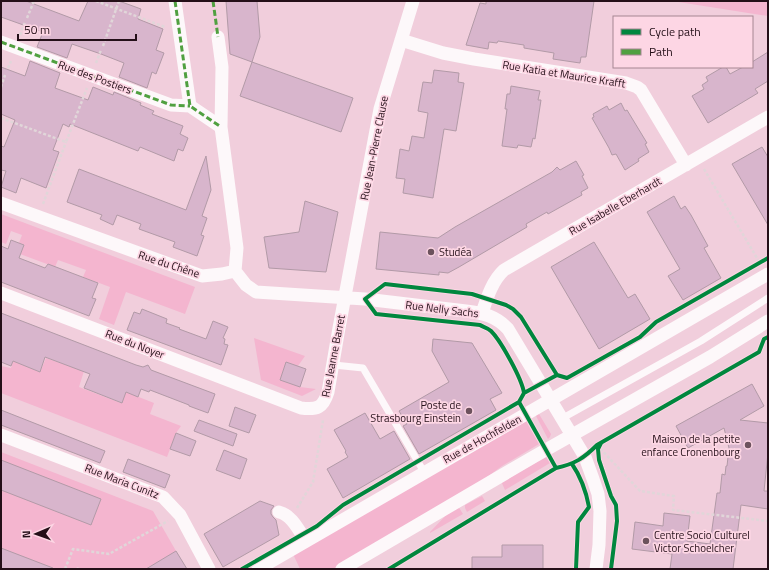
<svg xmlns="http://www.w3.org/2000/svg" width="769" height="570" viewBox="0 0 769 570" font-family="'Titillium Web',sans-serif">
	<rect width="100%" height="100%" fill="#f1cedc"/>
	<path fill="#f4b5cf" d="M672,1H768V16Z
		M1,214L195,287L185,314L126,292L114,325L99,319L110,287L83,277L86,270L58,260L55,267L20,254L24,245L19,243L22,235L11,231L6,244L1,242Z
		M254,338L305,356L298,366L286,362L280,380L300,387L316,389L302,396L261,380Z
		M46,358L84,371L79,387L121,403L126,392L154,403L150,414L181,426L176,433L167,457L1,393V366L11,368L13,361L40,372Z
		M535,414H539L551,434L550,437L548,439Z
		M525,419L539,444L502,466L479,483L333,569H300L293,554Z
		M1,452L153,511L176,551L146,569H83L77,567L76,569H1Z
		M546,457L550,463L505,490L501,481L511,477Z
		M482,496L485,501L467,512L465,508V505Z
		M458,506L463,514L430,533V532L451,510Z"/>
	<path fill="#d8b5cc" stroke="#b29aa7" d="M1,1H26L79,21L88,1H119L141,9L138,19L163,29L156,50L164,53L156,74L152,72L147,88L119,77L124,63L101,54L72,44L67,58L37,47L43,32L1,17Z
		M226,1H257L260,37L252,62L230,54Z
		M486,1H594L586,57H581L580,63L553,59L554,53L524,48V45L498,41L497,43L489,42L488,49L466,45L480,3L486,4Z
		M768,52V81L755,89L758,93L708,123L692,96L704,89L702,85L708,81L706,77L723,67H726L730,74L743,67H752V62Z
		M30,61L60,73L55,88L88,100L93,87L113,95L114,92L141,103L140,105L154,111L152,114L183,126L180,134L188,138L183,151L178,149L174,161L140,147L138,151L70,124L69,127L63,124L53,150L59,152L46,188L21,178L16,193L1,187L6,171L1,170V146L4,147L15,120L1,114V67L25,76Z
		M252,62L353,98L341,132L240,96Z
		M434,70L459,73L458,82L464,83L456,131L444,129L433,198L403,193L405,179L396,178L400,149L409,151L412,136L424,138L428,113L418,111L423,82L432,83Z
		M511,86L540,91L538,100H541L535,139L533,138L531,147L518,145L517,148L502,146L507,109H505L507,94H510Z
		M621,103L625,111L627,110L647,143L645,144L649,152L638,159L639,161L625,170L616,154L612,155L609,148L592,118L594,117L593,114L607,106L609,110Z
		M762,147L768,157V225L732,164Z
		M206,156L211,190L202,216L207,218L201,235L204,236L197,256L173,247L175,242L139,229L141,224L117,215L113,225L100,219L102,215L67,202L79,169L186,210Z
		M576,161L584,175L582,176L588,188L581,192L582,195L548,214L547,212L526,224L527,227L459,267L448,273L439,272V275L376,269L380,232L438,238L455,227L552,172L557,167L560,170Z
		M674,196L681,209L685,206L691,215L708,246L704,248L721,278L683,300L668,276L680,269L647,212Z
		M305,201L338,212L326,272L269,268L264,237L299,232Z
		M11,240L24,245L19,258L45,268L48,264L98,283L92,298L96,299L89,316L1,282V246L8,249Z
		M594,242L628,298L635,294L650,319L599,349L551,267Z
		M142,309L167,319L166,323L180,328L179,329L206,339L213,321L228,327L223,338L225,339L224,344L228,345L221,365L127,330L134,312L140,314Z
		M1,313L136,365L143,367L148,365L151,370L215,394L208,413L189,406V405L150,390L149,392L141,389L138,397L126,392L122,403L84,388L90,374L45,357L40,372L13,361L11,366L1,362Z
		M433,339L472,343L502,393L490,399L496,410L419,454L403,426L407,424L399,411L449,382L432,351Z
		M286,362L306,369L300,387L280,380Z
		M752,384L764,406L740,420L768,423V453L764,491H768V509L741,505L733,569H670L672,554L632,549L635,522L663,526L664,513L690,516L687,541L710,544L717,493H720L722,474L725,475L726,466H727L729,448L724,428L688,448L676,426Z
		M235,407L256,415L249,433L229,426Z
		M1,410L105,451L100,463L1,425Z
		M365,413L380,439L394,431L410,459L343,498L327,469L348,457L345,452L346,451L334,430Z
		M199,420L237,434L233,446L194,431Z
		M176,433L196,441L190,456L170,449Z
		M224,450L247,459L240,479L216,470Z
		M128,459L170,475L165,488L123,472Z
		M1,460L101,499L91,525L1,490Z
		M260,501L274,506L271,510V514L273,517L276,520L279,535L223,567L204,534Z
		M502,545H543V569H472V557H502Z
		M1,548L53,568V569H1Z
		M176,551L187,569H146Z"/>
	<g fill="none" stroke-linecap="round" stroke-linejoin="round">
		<path stroke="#e1d6d9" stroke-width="2.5" stroke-dasharray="3 2" stroke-linecap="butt" d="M96,1L165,27
			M27,18L34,1
			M20,35L25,22
			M103,46L119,1
			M96,63L101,50
			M8,68L11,61
			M1,87L5,75
			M1,118L66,142L87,88
			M704,169L760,263
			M43,204L66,142
			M597,445L640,491L674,496L673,510L768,521
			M297,508L313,482L323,420
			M65,569L73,549L109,554L168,521"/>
		<path stroke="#fdf8fa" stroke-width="7" d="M334,365L363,368L424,472
			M561,419L701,341L768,298"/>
		<path stroke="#fdf8fa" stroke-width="13" d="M175,1L190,106L221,127
			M218,37L222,67L221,127L237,248L235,271
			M401,40L443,53L474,59L626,83L637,87L641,90L686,165
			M1,42L171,105L190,106
			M1,203L202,276L222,274L235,271L246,285L256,292L365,299L466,311C483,313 496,316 508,329L585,457L593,479L598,494L600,511L599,545L596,569
			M1,293L301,408C317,410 323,408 328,392L339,328L380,109L413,1
			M482,313C487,298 492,281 504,270L768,117
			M1,435L163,497L180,515L209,569
			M279,512C292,515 299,531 306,541
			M258,569L768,274
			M342,569L535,456L710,357L768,321"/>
		<path stroke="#50a040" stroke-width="3" stroke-dasharray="6 3" stroke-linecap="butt" d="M175,1L190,106L221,127
			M213,1L218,37
			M1,42L171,105L190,106"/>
		<defs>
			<path id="cycleway" d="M524,393C522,379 501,341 491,331C488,328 483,327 480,325L376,314L365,299L385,284L472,294L506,305L513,309L521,317L557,375L567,378L640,337L656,322L768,258
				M519,402L556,468
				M601,443L598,449L599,460L611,496L616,505L617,521L611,569
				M572,464C581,477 586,491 589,507L578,522L576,569
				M242,569L317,526L343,505L519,402L524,393L557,375
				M389,569L556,468C575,464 584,458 597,445L759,352L764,339L768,337"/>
		</defs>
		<use href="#cycleway" stroke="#fdd6e4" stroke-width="6"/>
		<use href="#cycleway" stroke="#00873e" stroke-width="4"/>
	</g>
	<g fill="#6c525d" stroke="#fdd6e4" stroke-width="1.5">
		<circle cx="431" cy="252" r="4"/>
		<circle cx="469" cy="411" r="4"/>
		<circle cx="748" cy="445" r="4"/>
		<circle cx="646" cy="541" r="4"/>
	</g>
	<g text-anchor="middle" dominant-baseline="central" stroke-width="3.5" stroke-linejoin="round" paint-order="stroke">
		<g font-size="11" fill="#240f18" stroke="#fdd6e4">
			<text transform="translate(564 74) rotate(9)">Rue Katia et Maurice Krafft</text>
			<text transform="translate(95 77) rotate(20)">Rue des Postiers</text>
			<text transform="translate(374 148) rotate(-79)">Rue Jean-Pierre Clause</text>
			<text transform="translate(615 206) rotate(-30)">Rue Isabelle Eberhardt</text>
			<text transform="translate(169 264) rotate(18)">Rue du Chêne</text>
			<text transform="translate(442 309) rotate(7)">Rue Nelly Sachs</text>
			<text transform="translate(135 344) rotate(21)">Rue du Noyer</text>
			<text transform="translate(333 356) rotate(-79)">Rue Jeanne Barret</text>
			<text transform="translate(482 439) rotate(-29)">Rue de Hochfelden</text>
			<text transform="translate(122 481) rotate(21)">Rue Maria Cunitz</text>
		</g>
		<g font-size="11" fill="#240f18" stroke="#fdd6e4" text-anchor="start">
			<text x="439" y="252">Studéa</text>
			<text x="461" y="405" text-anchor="end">Poste de<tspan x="461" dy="13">Strasbourg Einstein</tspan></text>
			<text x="740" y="439" text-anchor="end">Maison de la petite<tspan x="740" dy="13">enfance Cronenbourg</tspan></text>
			<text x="654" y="535">Centre Socio Culturel<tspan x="654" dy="13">Victor Schoelcher</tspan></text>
		</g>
	</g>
	<rect width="769" height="570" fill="none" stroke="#240f18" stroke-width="4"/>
	<rect x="613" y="16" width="140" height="52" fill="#fdd6e4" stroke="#a68692"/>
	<rect x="621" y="29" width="20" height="6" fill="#00873e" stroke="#a68692"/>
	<text x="649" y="36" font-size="12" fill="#240f18">Cycle path</text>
	<rect x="621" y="49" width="20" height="6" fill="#50a040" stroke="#a68692"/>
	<text x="649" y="56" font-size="12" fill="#240f18">Path</text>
	<g transform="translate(36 534) rotate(268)" stroke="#fdd6e4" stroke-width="3" paint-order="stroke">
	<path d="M0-3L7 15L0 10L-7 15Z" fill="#240f18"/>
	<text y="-6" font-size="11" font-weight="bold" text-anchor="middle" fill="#240f18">N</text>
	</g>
	<path d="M18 34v6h118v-6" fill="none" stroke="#240f18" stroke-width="2"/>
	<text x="24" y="34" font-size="12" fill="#240f18" stroke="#fdd6e4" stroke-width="3" paint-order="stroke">50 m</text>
</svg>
